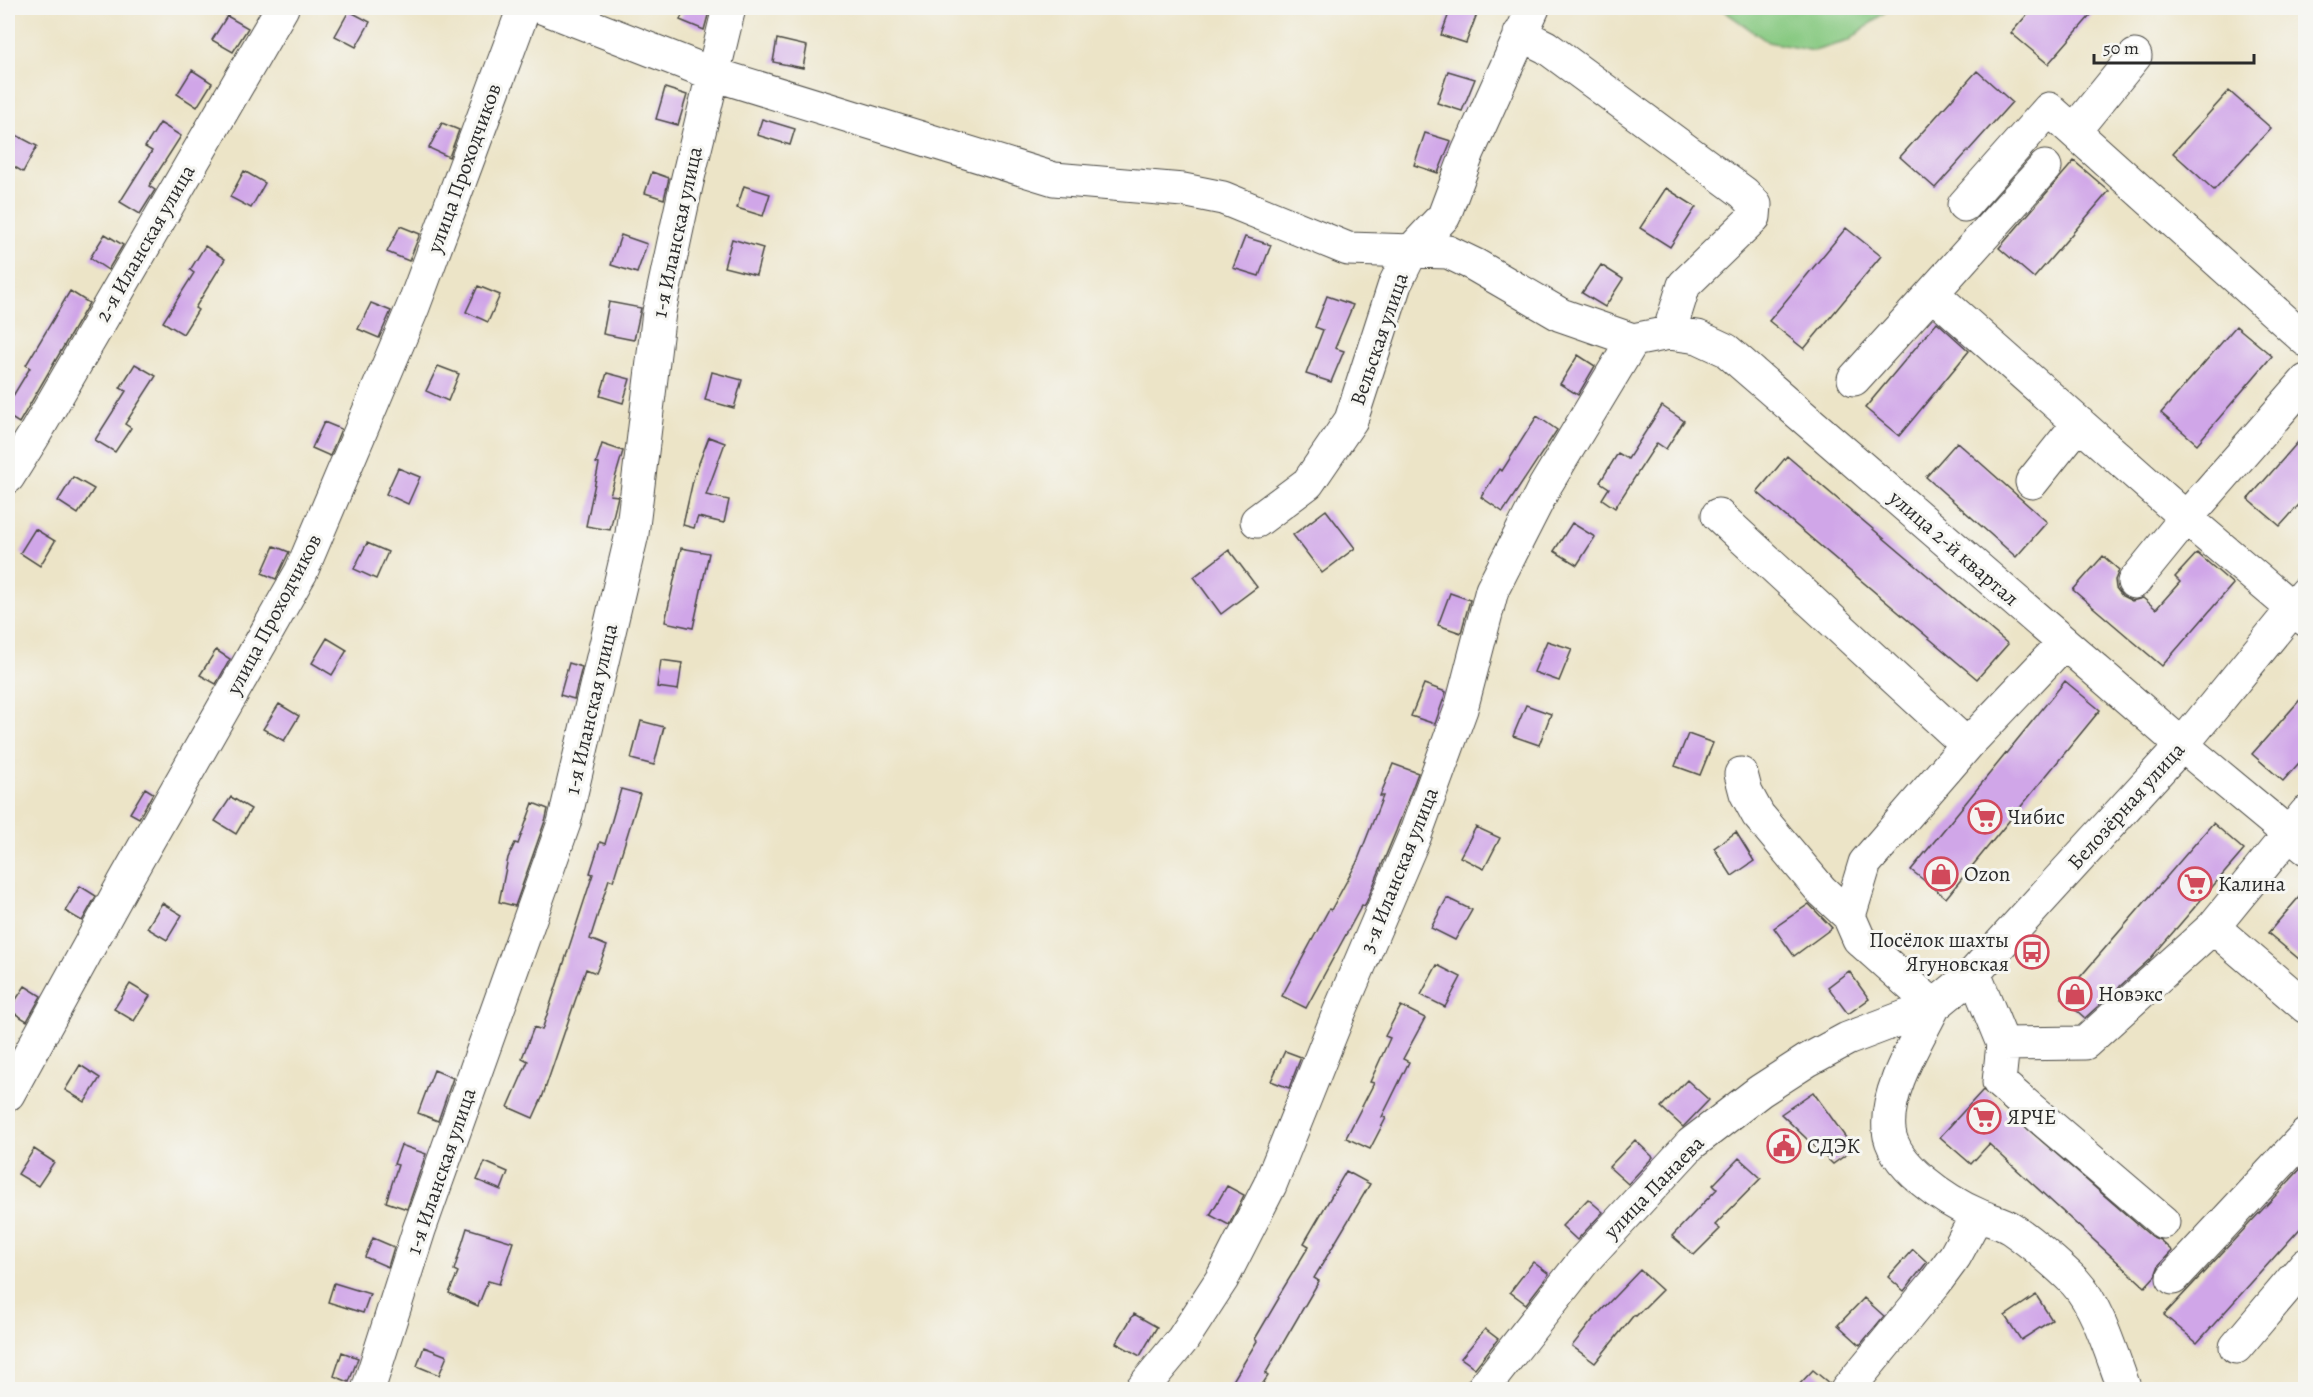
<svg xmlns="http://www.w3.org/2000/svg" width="2313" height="1397" viewBox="0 0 2313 1397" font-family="Alegreya,serif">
	<rect width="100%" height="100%" fill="#f6f6f2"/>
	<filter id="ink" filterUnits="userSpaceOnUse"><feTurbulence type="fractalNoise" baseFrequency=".0167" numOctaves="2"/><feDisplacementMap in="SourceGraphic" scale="12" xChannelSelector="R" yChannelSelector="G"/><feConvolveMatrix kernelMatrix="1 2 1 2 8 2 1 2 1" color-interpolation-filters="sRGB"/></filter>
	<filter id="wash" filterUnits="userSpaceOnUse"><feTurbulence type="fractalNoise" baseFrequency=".008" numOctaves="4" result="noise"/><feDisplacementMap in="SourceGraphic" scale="24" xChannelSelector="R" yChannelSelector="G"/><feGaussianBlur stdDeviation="1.35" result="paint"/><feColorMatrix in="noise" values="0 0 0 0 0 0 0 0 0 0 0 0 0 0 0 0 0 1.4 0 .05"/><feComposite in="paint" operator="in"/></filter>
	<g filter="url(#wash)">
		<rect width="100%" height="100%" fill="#ece4c7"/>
		<path fill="#87c981" stroke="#597a56" stroke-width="1.5" d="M1720,8H1890L1848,41L1814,51L1768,42Z"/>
		<g id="blocks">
			<path fill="#d0a6e8" d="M685,8H710L704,30L680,20Z
				M1451,8H1467L1478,11L1466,43L1441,35Z
				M2033,8H2097L2048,64L2011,33Z
				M349,11L370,22L356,47L335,36Z
				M227,16L248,28L233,52L212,40Z
				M777,39L807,46L803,68L773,62Z
				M192,70L212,83L197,107L177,94Z
				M1448,71L1475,79L1462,111L1437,103Z
				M1977,71L2012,102L1935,188L1900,157Z
				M665,88L687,95L678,125L656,119Z
				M2229,91L2271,128L2214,190L2173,153Z
				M762,119L795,129L790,145L757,135Z
				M160,123L181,136L149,186L155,190L140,214L120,202L152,151L145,147Z
				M442,123L459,130L449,157L429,148Z
				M1425,133L1451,141L1438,173L1414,165Z
				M16,135L37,146L23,172L8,163V151Z
				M2074,161L2109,191L2034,278L1999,248Z
				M244,171L265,183L251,208L230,197Z
				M652,172L669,178L664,199L645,193Z
				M744,186L770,194L763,216L737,208Z
				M1666,188L1696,207L1670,247L1640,228Z
				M400,226L420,234L409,261L387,252Z
				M1846,228L1881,256L1804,349L1769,321Z
				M105,234L123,245L108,270L90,258Z
				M621,235L647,244L637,273L611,265Z
				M1245,237L1271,245L1259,276L1233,268Z
				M732,239L763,248L756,275L724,267Z
				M205,246L225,259L195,308L198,310L183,334L163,322L194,273L190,270Z
				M1601,265L1623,279L1605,307L1582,293Z
				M478,286L500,295L488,322L466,312Z
				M70,291L89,303L19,423L8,416V404L30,368L26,365Z
				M1327,296L1353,305L1335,348L1344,351L1331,382L1306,374L1323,330L1315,327Z
				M609,302L641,308L634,340L603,334Z
				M371,303L391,311L379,338L358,329Z
				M1937,322L1969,351L1899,436L1865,408Z
				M2236,326L2272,356L2197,444L2161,413Z
				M1578,355L1595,366L1578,395L1560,384Z
				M135,364L156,376L125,424L131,428L115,452L95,440L126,391L120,388Z
				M438,366L459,374L448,401L426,391Z
				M712,372L742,380L734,408L705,400Z
				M607,373L630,379L623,403L600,396Z
				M1662,406L1684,421L1666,449L1657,443L1615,508L1602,499L1609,488L1600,482L1618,453L1628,459Z
				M1537,416L1557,430L1503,512L1481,497L1499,469L1502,471Z
				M324,422L341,429L330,456L312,448Z
				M2306,433V497L2280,526L2248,499Z
				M709,437L725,443L706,495L729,500L724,523L698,517L694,528L683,525L694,476Z
				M1957,442L2047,522L2016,557L1926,477Z
				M602,444L623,451L610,495L618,496L610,530L586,526L599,464L596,463Z
				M1787,456L2008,644L1977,679L1757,492Z
				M398,468L420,477L408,504L386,494Z
				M73,477L94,489L78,514L58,501Z
				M1326,510L1355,548L1322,573L1293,535Z
				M1572,523L1595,537L1577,565L1554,551Z
				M35,529L55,541L40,566L20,553Z
				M367,543L388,552L376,579L354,569Z
				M274,546L289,552L276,579L262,573Z
				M681,548L709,553L693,628L665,622Z
				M1229,550L1257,587L1221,614L1194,577Z
				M2197,553L2233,584L2162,666L2073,590L2103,556L2119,570L2115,580L2116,588L2122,596L2132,601L2143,598L2156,609L2180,582L2175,577Z
				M1450,593L1470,600L1461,633L1438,625Z
				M327,638L347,650L332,675L312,663Z
				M1547,641L1572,649L1559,681L1534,672Z
				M216,650L230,659L216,684L200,675Z
				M661,660L682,663L678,690L657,687Z
				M569,663L582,667L574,699L560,695Z
				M2065,681L2100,710L1946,898L1911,870Z
				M1424,684L1446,692L1435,724L1411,716Z
				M2306,693V755L2283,781L2252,754Z
				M279,704L299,716L284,741L263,729Z
				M1526,705L1551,714L1539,745L1513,736Z
				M641,721L664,727L654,765L631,759Z
				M1688,734L1713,743L1700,775L1675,766Z
				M1393,764L1418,773L1396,831L1366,903L1364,906L1362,905L1306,1008L1282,996L1329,909L1331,910L1357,862L1383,796H1380Z
				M145,788L153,793L139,818L130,813Z
				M621,789L640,794L613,881L609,879L590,939L607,946L596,973L586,969L542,1098L533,1118L508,1107L528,1061L522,1058L534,1027L542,1030L593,874L590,873L600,842L605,844Z
				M231,797L251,809L236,834L215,821Z
				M533,803L548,809L546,818L515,906L499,902L508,858L515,843L518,844Z
				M2213,823L2244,850L2150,959L2085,1018L2062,998Z
				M1476,827L1500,838L1484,869L1460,857Z
				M1736,832L1754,861L1732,876L1714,848Z
				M80,886L96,896L82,921L65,911Z
				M2306,889V965L2268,933Z
				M1447,898L1472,910L1455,940L1431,928Z
				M162,903L182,915L167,940L147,928Z
				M1809,904L1832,928L1794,956L1774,928Z
				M1437,965L1461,977L1445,1007L1421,995Z
				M1849,971L1869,999L1848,1014L1828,987Z
				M130,984L150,996L134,1021L114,1009Z
				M25,986L41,996L27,1021L9,1010Z
				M1401,1006L1425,1018L1403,1059L1409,1062L1382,1117L1386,1118L1370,1149L1346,1138L1374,1083L1370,1082L1390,1038L1385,1036Z
				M1285,1051L1301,1057L1289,1088L1271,1081Z
				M80,1065L100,1078L85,1102L65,1090Z
				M434,1070L453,1078L438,1121L418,1113Z
				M1687,1080L1709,1100L1683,1127L1661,1107Z
				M1983,1090L2151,1236L2160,1240L2172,1251L2159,1265L2155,1276L2145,1287L1989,1144L1971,1164L1940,1137Z
				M1813,1092L1854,1149L1833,1164L1781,1114Z
				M1635,1140L1653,1157L1628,1184L1609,1167Z
				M401,1145L426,1154L407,1209L386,1202L398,1165L394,1164Z
				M34,1149L54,1162L38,1186L18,1174Z
				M1739,1158L1761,1178L1715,1225L1720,1229L1694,1255L1672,1236L1717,1189L1713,1185Z
				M485,1162L508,1172L501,1190L477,1180Z
				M2306,1163V1222L2197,1343L2164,1315Z
				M1346,1171L1370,1184L1314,1278L1319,1281L1265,1374L1268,1376L1259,1389H1228L1257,1341L1255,1339L1279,1298L1278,1297L1309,1246L1304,1243Z
				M1227,1186L1244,1195L1229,1225L1210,1215Z
				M1588,1199L1603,1212L1577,1240L1562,1226Z
				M467,1228L513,1242L499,1284L488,1281L478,1306L449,1293L458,1272L454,1270Z
				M373,1238L394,1247L388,1267L365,1257Z
				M1913,1249L1927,1262L1904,1291L1888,1277Z
				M1533,1262L1549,1274L1526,1304L1510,1292Z
				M1640,1270L1662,1290L1636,1316L1634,1315L1595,1363L1572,1346L1595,1317Z
				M334,1283L370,1294L363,1313L328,1302Z
				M2036,1295L2052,1320L2021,1340L2005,1316Z
				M1864,1298L1884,1316L1860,1345L1838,1325Z
				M1134,1314L1157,1327L1140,1356L1116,1343Z
				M1485,1329L1498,1339L1475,1368L1461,1358Z
				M424,1347L447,1356L439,1375L417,1366Z
				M342,1352L358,1358L349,1382L334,1376Z
				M1813,1370L1830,1384L1829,1389H1795Z"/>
		</g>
	</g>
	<g filter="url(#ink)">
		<use href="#blocks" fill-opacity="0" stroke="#484742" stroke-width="1.5"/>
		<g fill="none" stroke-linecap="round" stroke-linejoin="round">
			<defs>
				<path id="minor" d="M544,8L713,74L1054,179L1183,190L1223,198L1348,249L1448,252L1475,265L1561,315L1633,340L1669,333L1698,337L1726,350L2182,745L2306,848
					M1520,34L1546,47L1744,193L1755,205L1754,217L1684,285L1669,333
					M2074,131L2135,56
					M1964,205L2049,109L2306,340
					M1932,293L2045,167
					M1854,379L1932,293L2186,518L2306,620
					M8,477L33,437L282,8
					M2032,482L2079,423
					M1718,515L1967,745L1865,863L1849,916L1859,939L1934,1006
					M1257,521L1308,483L1351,420L1395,284L1412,250L1444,216L1468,152L1533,8
					M2134,582L2186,518L2306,381
					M1967,745L2064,643
					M1741,774L1746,793L1758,815L1821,890L1849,916
					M2306,813L2213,927L2306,1007
					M1974,973L2003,1044L1999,1082L2163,1222
					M1934,1006C1917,1041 1885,1090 1889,1130C1892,1166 1948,1202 1978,1215C1989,1220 2002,1222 2012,1229C2031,1242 2058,1265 2075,1282C2099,1308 2112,1357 2125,1390
					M2003,1044L2085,1043L2213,927
					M8,1094L125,881L301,572L413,307L524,8
					M2173,1278L2306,1135
					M2236,1347L2306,1264
					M368,1390L419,1230L564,823L632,534L659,312L686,186L729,8
					M1141,1390L1183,1339L1222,1279L1270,1185L1339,1013L1415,835L1461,709L1492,590L1545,486L1633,340
					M1482,1390L1585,1259L1691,1144L1760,1091L1808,1060L1847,1039L1934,1006L1974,973L2182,745L2306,593
					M1847,1390L1935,1283L1955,1256L1977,1215"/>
			</defs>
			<use href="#minor" stroke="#484742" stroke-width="35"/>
			<use href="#minor" stroke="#fff" stroke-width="33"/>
		</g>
	</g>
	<defs>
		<symbol id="supermarket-ring" viewBox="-11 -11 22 22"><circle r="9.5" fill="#f6f6f2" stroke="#d1495b" stroke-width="1.5"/><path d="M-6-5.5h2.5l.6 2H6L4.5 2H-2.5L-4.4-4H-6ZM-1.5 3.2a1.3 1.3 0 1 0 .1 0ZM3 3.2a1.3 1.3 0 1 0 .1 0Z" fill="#d1495b"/></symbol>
		<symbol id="shop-ring" viewBox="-11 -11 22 22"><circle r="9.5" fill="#f6f6f2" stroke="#d1495b" stroke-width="1.5"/><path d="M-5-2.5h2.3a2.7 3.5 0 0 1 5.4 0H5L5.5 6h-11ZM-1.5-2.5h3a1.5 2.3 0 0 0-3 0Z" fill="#d1495b"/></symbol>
		<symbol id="bus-ring" viewBox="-11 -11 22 22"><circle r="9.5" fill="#f6f6f2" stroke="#d1495b" stroke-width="1.5"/><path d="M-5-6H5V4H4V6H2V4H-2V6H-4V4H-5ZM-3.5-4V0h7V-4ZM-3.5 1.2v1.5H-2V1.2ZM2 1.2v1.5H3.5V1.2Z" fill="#d1495b"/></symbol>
		<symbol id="civic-ring" viewBox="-11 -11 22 22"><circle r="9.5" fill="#f6f6f2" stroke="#d1495b" stroke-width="1.5"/><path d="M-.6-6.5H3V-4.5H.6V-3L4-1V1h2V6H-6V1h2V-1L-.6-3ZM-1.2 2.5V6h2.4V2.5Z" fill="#d1495b"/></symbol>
	</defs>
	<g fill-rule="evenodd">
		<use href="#supermarket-ring" x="1966" y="798" width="38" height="38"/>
		<use href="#shop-ring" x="1922" y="855" width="38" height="38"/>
		<use href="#supermarket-ring" x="2176" y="865" width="38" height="38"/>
		<use href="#bus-ring" x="2013" y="933" width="38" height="38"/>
		<use href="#shop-ring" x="2056" y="975" width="38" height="38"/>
		<use href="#supermarket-ring" x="1965" y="1098" width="38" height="38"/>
		<use href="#civic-ring" x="1765" y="1127" width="38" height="38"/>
	</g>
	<g text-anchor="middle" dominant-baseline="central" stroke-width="6" stroke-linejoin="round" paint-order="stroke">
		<g font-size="21" fill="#2b2b2b" stroke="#f6f6f2">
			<text transform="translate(464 168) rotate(-70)">улица Проходчиков</text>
			<text transform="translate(677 232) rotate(-78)">1-я Иланская улица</text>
			<text transform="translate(145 243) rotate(-60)">2-я Иланская улица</text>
			<text transform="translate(1379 339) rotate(-71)">Вельская улица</text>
			<text transform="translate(1954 548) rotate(41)">улица 2-й квартал</text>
			<text transform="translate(274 614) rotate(-62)">улица Проходчиков</text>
			<text transform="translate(591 709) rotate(-77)">1-я Иланская улица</text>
			<text transform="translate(2126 806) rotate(-48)">Белозёрная улица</text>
			<text transform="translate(1399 870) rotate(-68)">3-я Иланская улица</text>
			<text transform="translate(441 1171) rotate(-71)">1-я Иланская улица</text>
			<text transform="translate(1654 1187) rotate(-46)">улица Панаева</text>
		</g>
		<g font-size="21" fill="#2b2b2b" stroke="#f6f6f2" text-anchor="start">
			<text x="2008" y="817">Чибис</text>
			<text x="1964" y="874">Ozon</text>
			<text x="2218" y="884">Калина</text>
			<text x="2009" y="940" text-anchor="end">Посёлок шахты<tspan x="2009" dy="24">Ягуновская</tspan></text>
			<text x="2098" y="994">Новэкс</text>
			<text x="2007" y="1117">ЯРЧЕ</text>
			<text x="1807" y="1146">СДЭК</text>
		</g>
	</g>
	<rect width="2313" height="1397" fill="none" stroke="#f6f6f2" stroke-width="30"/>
	<path d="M2094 54v9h160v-9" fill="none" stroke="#2b2b2b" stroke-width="3"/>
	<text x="2103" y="54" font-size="18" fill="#2b2b2b" stroke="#f6f6f2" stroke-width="4.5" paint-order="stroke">50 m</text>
</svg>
